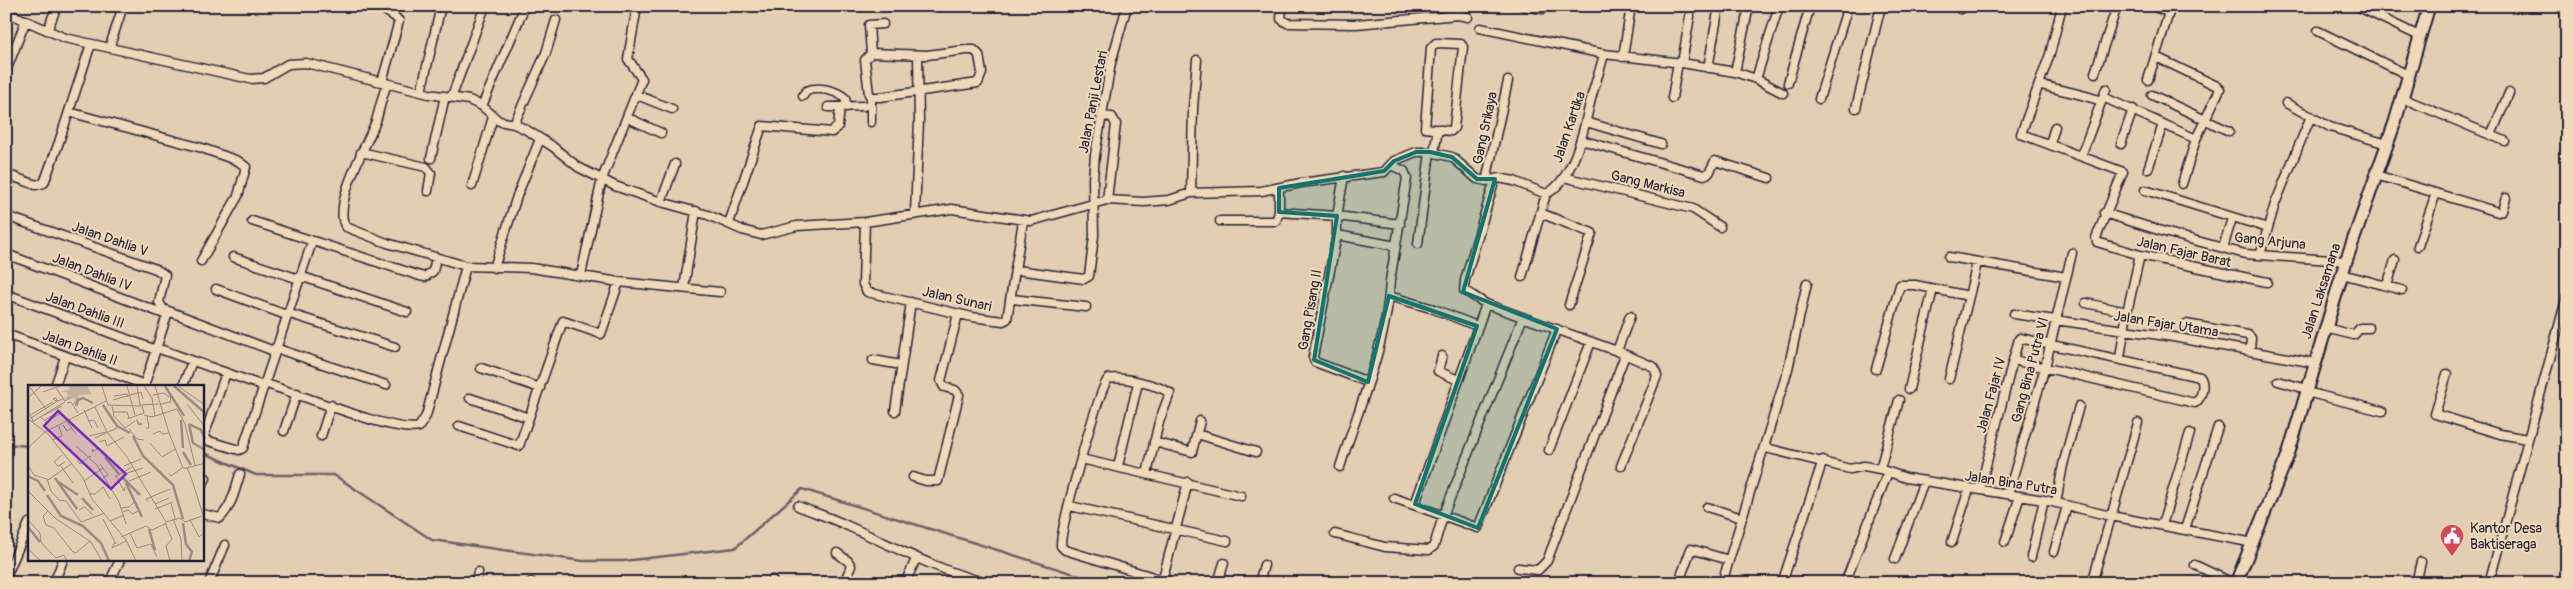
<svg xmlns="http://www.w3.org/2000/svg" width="2573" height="589" viewBox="0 0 2573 589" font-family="Pangolin,sans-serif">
	<rect width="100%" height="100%" fill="#e4ceb2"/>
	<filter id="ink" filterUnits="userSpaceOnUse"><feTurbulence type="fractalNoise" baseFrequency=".02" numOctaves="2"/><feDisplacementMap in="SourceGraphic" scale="10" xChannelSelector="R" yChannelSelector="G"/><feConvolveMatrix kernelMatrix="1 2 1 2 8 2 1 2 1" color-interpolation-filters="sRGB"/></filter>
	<g filter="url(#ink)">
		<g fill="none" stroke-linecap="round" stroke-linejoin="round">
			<path stroke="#6a6267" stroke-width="2.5" d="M6,444L29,446
				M202,452L256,475H334L432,540L583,561H623L735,548L802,489L1103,583"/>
			<defs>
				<path id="minor" d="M378,6L394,16L399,21L382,82
					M1282,6L1281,19L1287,23L1356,24L1458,15L1468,17
					M1523,6L1543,9L1547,6
					M2062,6L2050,54L2021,134L2123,172L2096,238L2097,242L2140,255L2267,282
					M2152,6L2168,12
					M2357,6L2419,36
					M1960,9L1961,6
					M6,12L65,38L250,79L264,78L288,64L306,63L429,94L469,100L482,106L499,121L514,124L525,129L552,146L578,167L615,186L661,202L708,215L742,230L761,235L797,226L865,222L952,209L1031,221L1107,200L1144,202L1169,200L1191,193L1261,191L1301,183L1384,172L1394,161L1416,152H1430L1452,157L1477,179L1486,181L1499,178L1514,181L1546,194C1573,181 1584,130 1590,103C1594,86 1600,71 1604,54
					M1480,28L1604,54L1682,63L1735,72L1756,79L1783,93
					M48,29L55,11L53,6
					M2318,31L2408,75
					M1436,43L1461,44L1463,47L1454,128L1451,131L1425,128L1431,48Z
					M110,46L123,6
					M966,50H974L979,55L982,73L978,83L880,97H871L869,94L865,60L871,53L927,55Z
					M871,53L869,25L883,24
					M1623,57L1631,6
					M2156,57L2217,86L2220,89L2196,139L2182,184
					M1682,63L1690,16
					M1708,68L1719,6
					M6,71L26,20
					M1735,72L1749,6
					M2095,73L2117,6
					M1756,79L1779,6
					M2148,80L2171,6
					M1788,83L1810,6
					M387,84C382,96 380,108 376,121C368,143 331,205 346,227L387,243L466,266L531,268L619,282L720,292
					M2039,84C2060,91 2080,93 2101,101
					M421,92L441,6
					M637,95L672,109
					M2152,95L2229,131
					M452,96L485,6
					M803,96L806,91C817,86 836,90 845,98L847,107
					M871,97V122
					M2103,97L2196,139
					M1672,98L1678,62
					M2402,98L2505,141
					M1819,99L1848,6
					M2286,103L2330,127L2387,144
					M482,106L525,6
					M828,107L864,106
					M1856,108L1881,6
					M69,112L202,148L238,161L246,167L238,196L201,261
					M1101,116L1112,117L1116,124L1107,200
					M628,118L661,133
					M1586,122L1661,144
					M514,124L546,53L556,20
					M2491,135L2509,93
					M1581,140L1704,175L1709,173L1715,161L1769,178
					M2050,143L2055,127
					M2121,144L2133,109
					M361,152L426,167L431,173L428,191
					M1434,153L1438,129
					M2081,156L2106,89
					M431,158L445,96
					M2148,169L2163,124
					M6,174L36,185L44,183L59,142L91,44
					M2376,175L2498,212L2502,210L2506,198
					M1344,176L1337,216V235L1313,357L1315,362L1368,382
					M1564,177L1693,209L1720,227
					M1495,179L1465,280L1464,290L1486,304L1617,351L1654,367L1657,376L1621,466
					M1486,181L1508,81
					M472,186L493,117
					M2145,190L2268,228
					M1191,193L1193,108L1197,60
					M661,202L675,164
					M1279,212L1337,216L1400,224
					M915,213L919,121L918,55
					M1540,213L1592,233L1569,305
					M2104,213L2168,233L2245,254L2346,261
					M6,216L156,269L165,275L159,302L163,309L274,351
					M252,221L420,276L425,277L433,271L436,258
					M1220,221H1276L1279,212V188
					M865,222L863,284L867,292L972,317L1003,321L1007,319L1023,221
					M729,223L762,126L832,132L838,126L840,107
					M1337,235L1396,246
					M1418,244L1430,152
					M2418,246L2436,193
					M2223,248L2232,218
					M6,254L167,315
					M2260,255L2275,204L2311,116
					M233,257L299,279
					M1949,257L2066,277
					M494,268L517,196L540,139
					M1017,270L1084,279L1089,276L1094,236L1093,179L1095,155L1111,63L1127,6
					M2342,274L2402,290
					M581,275L602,179L642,79L628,59L637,6
					M300,276L407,312
					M1522,277L1546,194
					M2387,286L2395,260
					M684,288L696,211
					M216,289L286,315
					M6,294L156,350
					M1389,296L1434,309L1477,326
					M1012,299L1086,307
					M2086,303L2127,312
					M287,313L395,347
					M2014,314L2173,337L2315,363
					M2186,324L2248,335L2251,338L2250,350
					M2325,328L2354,335L2360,328H2369
					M6,334L145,385
					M157,348L263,386
					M275,348L386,385
					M1617,351L1630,316
					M1442,356L1438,371L1458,380
					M2120,358L2127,312L2140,255
					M873,360L901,365
					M481,368L540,388
					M1876,369L1900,285H1915L1969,296
					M2447,374L2435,414L2500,434L2527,439
					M1949,379L1977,263
					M2278,381L2307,389
					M263,383C295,392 395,434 419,427L426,416L466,266
					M55,386L65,357
					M144,386L168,312
					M183,386L192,361
					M1909,389L1933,289
					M2306,392L2382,411
					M470,398L529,418
					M895,411L911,302
					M459,426L519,446L563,321L601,334L619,282
					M284,431L297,393
					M1197,434L1256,452
					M321,436L331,405
					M202,439L239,450L243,448L312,242
					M203,439L226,373
					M1154,442L1192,452L1200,421
					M1766,448L1850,469L1864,466L1880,469L1906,478L2044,500L2111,516L2254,543
					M1549,450L1591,342
					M1081,459L1241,496
					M1118,466L1138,383
					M1340,467C1359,406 1387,345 1390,281L1407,178L1404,171L1391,165
					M1880,469L1899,400
					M1147,474L1159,422L1170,393C1158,385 1122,376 1108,379C1098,392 1060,528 1061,546L1065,550L1173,583
					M913,477L926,481H938L959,395L955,390L944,387L941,381L958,314
					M202,485L206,478
					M1980,489L2013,360L2019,339L2020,338L2200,377C2205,384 2202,398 2195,403L2013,360
					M2008,494L2045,367L2072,253
					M1394,498L1478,528L1557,329
					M2056,503L2063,465L2079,406
					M1415,504L1486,304
					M798,506C815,513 832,518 848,526C895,547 938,571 988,583
					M1070,506L1227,541
					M1707,507L1742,518
					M202,514L220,518C232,506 235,490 240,474
					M2162,525L2190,433
					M2185,529L2218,427
					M1335,534L1385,547L1429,550L1434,546L1443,516L1523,317
					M1952,542L1969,489
					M2005,542L2020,496
					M2054,552L2067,506
					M837,553L848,561L851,566L844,583
					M2031,557L2044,500
					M1895,559L1924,481
					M2195,565L2233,583
					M1518,568L1538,570L1547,561L1625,355
					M6,577L29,523
					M1680,579L1691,549L1729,560
					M1162,582L1188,482
					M54,583L63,560
					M109,583L120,560
					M209,583L225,545
					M475,583L478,572
					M531,583V582
					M771,583L772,580
					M905,583L916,559
					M1218,583L1224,563
					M1259,583L1264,565
					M1722,583L1788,369L1807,283
					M1782,583L1823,460
					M1845,583L1888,472
					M2092,583L2138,423
					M2416,583L2421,562
					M2489,583L2567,296
					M2565,583L2567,577"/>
				<path id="secondary" d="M2236,583L2288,455L2346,261L2395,122L2429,6"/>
			</defs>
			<use href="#minor" stroke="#22223b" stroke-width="11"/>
			<use href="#secondary" stroke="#22223b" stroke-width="15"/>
			<use href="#minor" stroke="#f0d9b9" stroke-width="8"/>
			<use href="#secondary" stroke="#f0d9b9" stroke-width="11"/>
		</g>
	</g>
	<path fill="#0f766e" fill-opacity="0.2" stroke="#0f766e" stroke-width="4" stroke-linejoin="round" d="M1416,152H1430L1452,157L1477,179H1495L1463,292L1557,329L1478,528L1415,504L1477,326L1389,296L1368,382L1314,360L1337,216L1279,212V188L1384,171L1394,161Z"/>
	<defs>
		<symbol id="civic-pin" viewBox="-11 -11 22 30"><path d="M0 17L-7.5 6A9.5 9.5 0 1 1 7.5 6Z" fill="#d1495b" stroke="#f0d9b9"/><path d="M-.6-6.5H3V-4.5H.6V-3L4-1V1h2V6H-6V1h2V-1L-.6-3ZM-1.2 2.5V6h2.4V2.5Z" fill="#fff"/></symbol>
	</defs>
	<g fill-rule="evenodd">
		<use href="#civic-pin" x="2438" y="522" width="28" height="38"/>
	</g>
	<g text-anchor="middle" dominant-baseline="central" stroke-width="4" stroke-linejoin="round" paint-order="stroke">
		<g font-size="14" fill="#22223b" stroke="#f0d9b9">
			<text transform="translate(1093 102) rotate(-79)">Jalan Panji Lestari</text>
			<text transform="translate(1569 127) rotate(-71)">Jalan Kartika</text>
			<text transform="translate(1485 128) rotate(-78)">Gang Srikaya</text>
			<text transform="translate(1648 184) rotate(14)">Gang Markisa</text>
			<text transform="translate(110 239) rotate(19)">Jalan Dahlia V</text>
			<text transform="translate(2270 241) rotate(6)">Gang Arjuna</text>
			<text transform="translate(2184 252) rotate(13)">Jalan Fajar Barat</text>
			<text transform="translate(92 272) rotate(21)">Jalan Dahlia IV</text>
			<text transform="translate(2321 291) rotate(-72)">Jalan Laksamana</text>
			<text transform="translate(957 299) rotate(13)">Jalan Sunari</text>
			<text transform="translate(85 310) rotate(20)">Jalan Dahlia III</text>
			<text transform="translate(1310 310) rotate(-80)">Gang Pisang II</text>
			<text transform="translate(2166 324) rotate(9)">Jalan Fajar Utama</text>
			<text transform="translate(80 348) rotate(20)">Jalan Dahlia II</text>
			<text transform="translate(2030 370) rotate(-75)">Gang Bina Putra VI</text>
			<text transform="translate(1991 395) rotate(-75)">Jalan Fajar IV</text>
			<text transform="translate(2011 483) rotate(9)">Jalan Bina Putra</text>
		</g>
		<g font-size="14" fill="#22223b" stroke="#f0d9b9" text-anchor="start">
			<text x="2470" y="528">Kantor Desa<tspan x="2470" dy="16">Baktiseraga</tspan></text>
		</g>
	</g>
	<g transform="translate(28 385)">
		<rect width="176" height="176" fill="#e4ceb2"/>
		<path d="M40,1H59L64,9L51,10L49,18L45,20L47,13L36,14L40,10L38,7H32L42,4Z" fill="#c3b19e"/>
		<path fill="none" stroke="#9a8c84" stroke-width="2.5" d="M137,1L156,31M146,1L177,28M75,20L89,41L102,48M48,21L50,15L55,13L65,18M153,35L155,63M161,39L173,45L177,54M161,39L165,58L177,65M105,51L115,71L145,100L155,134M155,67L163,80M77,72L91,89M0,91L10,96L17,106M94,92L112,110M27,93L49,124M29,96L50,110M98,98L114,132M19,110L33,131L55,141L73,158L81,176M54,113L65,125M155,138L158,159L164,167L161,176M0,142L12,157M121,144L127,165"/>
		<path fill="none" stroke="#968982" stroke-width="1" d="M1,1L18,24M74,1L80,20L113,21M99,1L107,30M109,1L112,20L131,19M116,1L124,13L127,31M127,1L141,48L155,83H159L163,92L177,136M150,1L177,20M28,3L37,16L42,13M15,7L32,1M125,10L136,8L141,12M86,11L99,9L100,12M0,13L13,1M85,15L113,7L115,14M29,17V16L28,13L25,14L28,16H30L35,14M39,18L43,17L50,28M132,19L143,17L142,10M159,19L177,42M84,21L86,31L97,43L107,36M67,22L79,47L99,72L138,137L152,133L157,137L174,131M56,25L64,43M85,27H99L101,33M16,30L34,21M116,30L124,32L149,24L157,39L167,80M12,32L19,37L34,27M3,33L28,17M0,34L20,49L55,93L64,114L98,155L108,176M99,34L116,28L114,21M17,35L33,25M38,35L48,49M108,35H109L110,39L111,40L114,39L109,37M5,36L2,30L25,17M60,36L66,35L70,43M4,37L37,17M118,43H121L119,31M101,44L109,54L116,55M39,46L35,40L39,46L44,43M125,49L132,46L134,49L141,48M61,51L78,47M67,53L89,43M24,55L34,51L31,41M71,57L77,55L79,61L96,52M122,58L133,71M48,61L69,80L91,117L98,139M0,63L17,47L78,16M65,64L64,67L69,64L65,57M34,70L26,77L30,81L37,77M134,72L147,64M49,75L52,79L62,71L63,72M72,79L80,90L75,93M32,80L45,98M96,81L113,74M1,82L6,90L19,94L23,106L31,115L38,116L53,137L77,128M159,83L177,78M99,88L115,83M141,88L143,91L154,83M88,91L96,106L97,102M87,92L104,82M20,95L43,79M56,96L75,83M101,96L123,87M0,106L27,133L63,157L74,176M61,109H67L75,102L82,114M120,117L118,114L142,104M143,118L147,134M127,119L141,113M93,123L101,122L107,116M127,124L145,117M51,125L57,122L65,130M20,126L15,131L18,140L26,143L44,166L48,168L62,156M95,127L100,125L105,129L110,126M75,134L88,159M145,134L153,154L154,176M0,135L12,148L13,157L23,168L28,173L36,170L39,176M162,135L171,152L177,147M82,136L96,130M137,138L144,154L138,161L142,176M102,148L109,163M93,152L118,141L124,145L139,138M87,157L84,163L98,156M109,163L123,159L129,172M0,164L13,176"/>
		<path fill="#7b2cbf" fill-opacity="0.15" stroke="#7b2cbf" stroke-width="2.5" d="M30,26L98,89L83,104L16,41Z"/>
		<rect width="176" height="176" fill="none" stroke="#22223b" stroke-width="2.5"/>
	</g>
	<rect width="2573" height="589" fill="none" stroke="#f0d9b9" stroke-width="25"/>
	<rect x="12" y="12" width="2548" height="564" fill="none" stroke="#22223b" stroke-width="2" filter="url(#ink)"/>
</svg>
